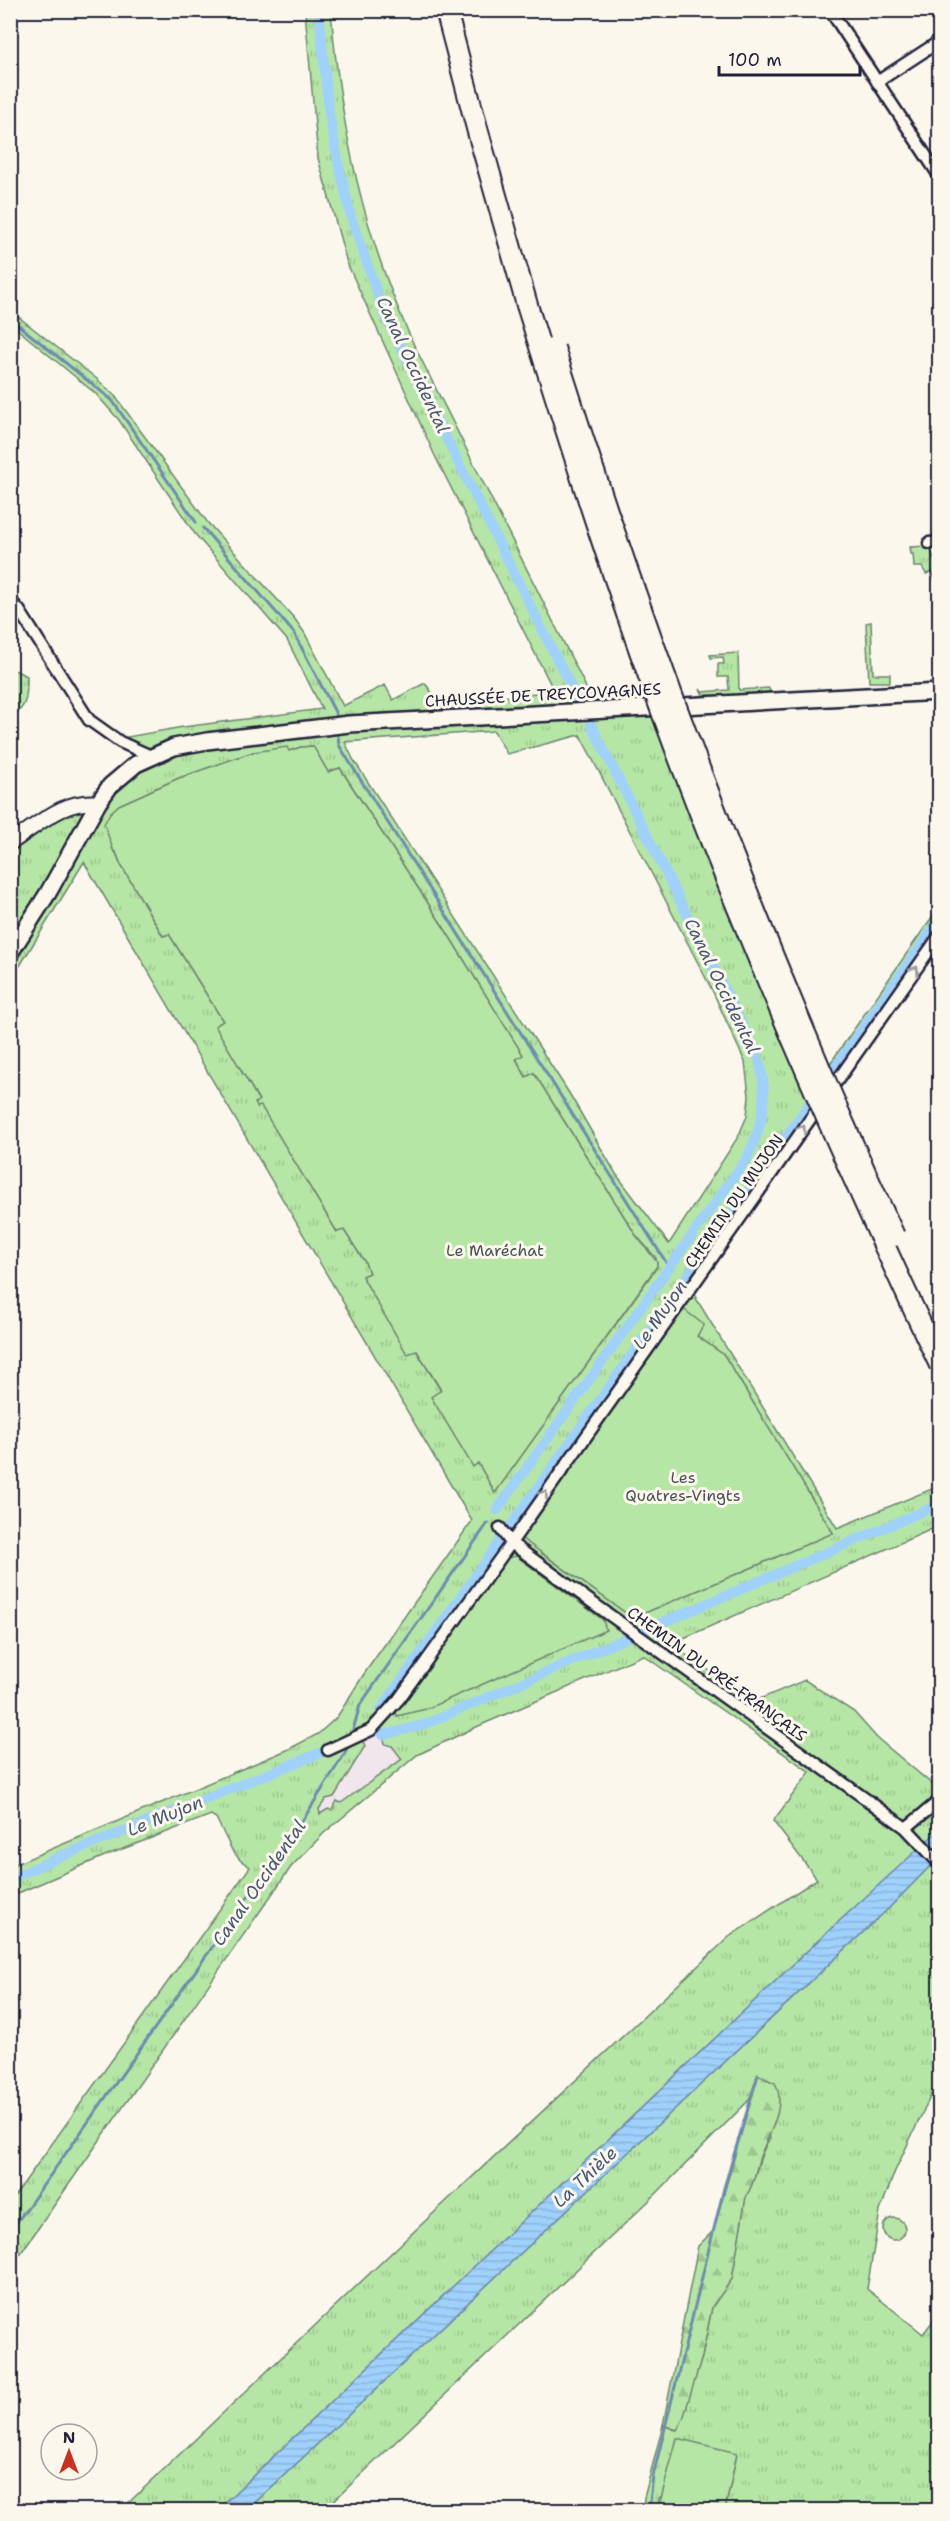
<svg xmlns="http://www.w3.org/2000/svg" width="950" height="2521" viewBox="0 0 950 2521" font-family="'Shantell Sans',sans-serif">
	<defs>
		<pattern id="grass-tufts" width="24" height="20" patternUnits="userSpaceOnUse" patternTransform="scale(1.5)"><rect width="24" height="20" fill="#b6e6a5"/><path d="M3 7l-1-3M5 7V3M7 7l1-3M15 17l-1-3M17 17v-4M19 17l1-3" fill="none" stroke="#9cc58f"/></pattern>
		<pattern id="forest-firs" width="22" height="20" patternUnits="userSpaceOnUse" patternTransform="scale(1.5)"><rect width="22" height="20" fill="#b6e6a5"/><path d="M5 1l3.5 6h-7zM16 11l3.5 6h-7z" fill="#9cc58f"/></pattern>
		<pattern id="water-rules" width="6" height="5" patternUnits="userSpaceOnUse" patternTransform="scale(1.5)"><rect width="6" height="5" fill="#9fd1fc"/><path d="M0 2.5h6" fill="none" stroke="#89b3d9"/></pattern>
	</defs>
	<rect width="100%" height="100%" fill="#fbf7ec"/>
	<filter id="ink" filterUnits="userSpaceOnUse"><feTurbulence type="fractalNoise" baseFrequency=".0167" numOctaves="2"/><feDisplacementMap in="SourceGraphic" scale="12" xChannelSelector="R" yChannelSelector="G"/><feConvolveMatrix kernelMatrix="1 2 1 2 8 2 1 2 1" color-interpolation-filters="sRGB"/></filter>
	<g filter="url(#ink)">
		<path fill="#f2e6ed" d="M380,1722L385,1744L392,1745L402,1759L332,1811L320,1814L319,1809L361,1736Z"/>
		<path fill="url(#grass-tufts)" stroke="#6c8470" stroke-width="1.5" fill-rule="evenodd" d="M305,11H331C341,131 363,234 414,345L585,685L588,695L643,689L813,1088L939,907V935L694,1290L697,1300L837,1528L939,1486V1526L670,1644L755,1701L805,1680L854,1712L877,1738L939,1790L940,1830L823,1936L217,2510H121L407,2238L730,1936L817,1879L773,1821L810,1772L643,1655L474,1728L417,1755L324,1833L291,1867L11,2267V2201L250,1867L240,1860L232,1850L216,1818L211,1815L107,1855L11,1896V1866L287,1750L318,1734L337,1717L364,1674L472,1521L84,862L11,980V843L39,823L98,803L150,756L129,746L127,737L183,727L322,709L287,640L195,534L119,420L96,394L11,324V311L97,379L115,396L208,523L294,618L304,632L343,706L385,685L393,700L425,683L440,704L554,691L435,456L347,263L318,158ZM494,731L507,754L580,735L713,992L745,1062L749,1096L747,1116L738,1137L669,1244L616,1174L569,1093L353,759L345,742ZM313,746L328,772L340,768L446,931L522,1054L516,1058L526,1077L534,1073L635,1234L656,1258L657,1267L495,1492L478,1463L474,1466L432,1397L441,1391L416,1350L407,1353L362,1276L369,1273L365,1262L343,1229L337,1232L261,1105L258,1107L259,1101L216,1026L223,1021L169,934L163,936L121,865L115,851L119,805L179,778L253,752L289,751L301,747ZM704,1325L697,1336L724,1355L833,1533L633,1618L540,1552ZM517,1556L603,1620L399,1705ZM380,1722L385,1744L392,1746L402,1759L341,1803L337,1801L332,1810L328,1809L320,1814L319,1809L326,1799L334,1797L365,1746L361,1736Z
			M929,546L939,570V590L932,572L926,574L922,567H914L913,554H911L910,547Z
			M871,622L873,674H890V682H869L866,623Z
			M738,653L739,690L769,688L770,692L726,696L703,695L700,689L702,692L729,690L728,677H718V664H724L723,657L711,658L710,655Z
			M12,669L27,676C27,695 28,707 11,717Z
			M939,1857V2078L895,2171L880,2211L867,2289L923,2334L939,2313V2510H725L737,2453L659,2498L658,2510H643L644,2498L663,2425L676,2430L702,2357L712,2307L732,2279L746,2196C758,2178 757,2156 770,2138L758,2075L749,2100L655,2195L324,2510H247L889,1908Z"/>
		<path fill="url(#forest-firs)" stroke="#6c8470" stroke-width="1.5" d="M758,2075L775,2083C786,2103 772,2129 764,2147C755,2163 757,2181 746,2196L732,2279L712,2307L702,2357L683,2419L677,2430L663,2425L698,2246L713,2231Z"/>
		<path fill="#b6e6a5" stroke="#6c8470" stroke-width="1.5" d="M313,746L328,772L340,768L446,931L523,1055L516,1059L526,1077L534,1073L635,1234L657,1262V1266L495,1493L478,1463L473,1467L431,1397L441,1390L417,1351L407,1354L362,1276L369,1273L365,1262L344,1230L337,1232L261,1106L257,1107L255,1103L259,1100L215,1026L223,1021L169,934L163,936L121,865L116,852H114L104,824L110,813L119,805L179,778L253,752L287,747L289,751L301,747Z
			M682,1308L704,1325L697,1336L724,1355L833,1533L633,1618L521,1538Z
			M516,1556L603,1620L606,1630L426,1709L397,1716L396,1711L399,1705L506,1558Z
			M883 2229a11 11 0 1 1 22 0a11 11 0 1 1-22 0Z
			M677,2438L737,2453L725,2510H658Z"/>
		<path fill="url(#water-rules)" stroke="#6d8baf" stroke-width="1.5" d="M939,1830V1857L889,1908L247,2510H217L823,1936Z"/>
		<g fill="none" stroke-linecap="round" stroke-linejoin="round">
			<path stroke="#6d8baf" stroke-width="3" d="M12,320L112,400L196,522
				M203,528L294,633L336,714
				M338,736L339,745L357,774L669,1267
				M351,1737L360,1705L488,1523
				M10,2232L304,1818L345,1753L349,1743
				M649,2510L653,2476L724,2188L758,2075"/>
			<path stroke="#9fd1fc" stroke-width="10" d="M319,10L329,114L339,165L351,217L385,316L576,697
				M497,1510L747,1158C764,1124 769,1093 758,1056L591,724
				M380,1711L940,919
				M383,1735L423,1725L940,1504
				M10,1879L57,1858L320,1753"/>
			<defs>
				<path id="minor" d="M830,10L940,177
					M877,82L940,41
					M929,543L940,542
					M10,600L19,610L89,720L120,742L151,756
					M500,1528L511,1543L586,1598L906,1828L940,1864
					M328,1750L371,1730L399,1699L511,1543L940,935
					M906,1828L940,1800"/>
				<path id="tertiary" d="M10,843C38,825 63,799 98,803"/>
				<path id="secondary" d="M10,953L48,893L98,803L110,786L136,764L174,747L207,741L349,724L940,692"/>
				<path id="motorway" d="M446,10L478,132L527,305"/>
			</defs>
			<use href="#minor" stroke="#22223b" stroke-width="15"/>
			<use href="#tertiary" stroke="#22223b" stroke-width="18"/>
			<use href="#secondary" stroke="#22223b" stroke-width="20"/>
			<use href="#motorway" stroke="#22223b" stroke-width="24"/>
			<use href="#minor" stroke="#fbf7ec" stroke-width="10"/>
			<use href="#tertiary" stroke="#fbf7ec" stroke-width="14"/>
			<use href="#secondary" stroke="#fbf7ec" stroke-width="15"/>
			<use href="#motorway" stroke="#fbf7ec" stroke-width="20"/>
			<defs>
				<path id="motorway-bridge" d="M527,305C571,447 616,589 668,728C748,945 841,1156 940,1365
					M554,348C649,651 762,947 894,1236"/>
			</defs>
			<use href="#motorway-bridge" stroke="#22223b" stroke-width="24" stroke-linecap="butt"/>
			<use href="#motorway-bridge" stroke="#fbf7ec" stroke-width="20"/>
		</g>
		<defs><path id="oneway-chevron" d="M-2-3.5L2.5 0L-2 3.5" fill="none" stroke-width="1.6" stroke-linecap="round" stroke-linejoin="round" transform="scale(1.5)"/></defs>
		<g stroke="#99979c">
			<use href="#oneway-chevron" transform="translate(915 970) rotate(-56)"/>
			<use href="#oneway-chevron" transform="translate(802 1129) rotate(-55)"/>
			<use href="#oneway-chevron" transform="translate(544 1494) rotate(-54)"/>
		</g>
	</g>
	<g text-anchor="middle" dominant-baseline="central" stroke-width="6" stroke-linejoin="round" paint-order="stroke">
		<g font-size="16" fill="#22223b" stroke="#fbf7ec">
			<text transform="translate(543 695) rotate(-3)">CHAUSSÉE DE TREYCOVAGNES</text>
			<text transform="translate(734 1201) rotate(-55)">CHEMIN DU MUJON</text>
			<text transform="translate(717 1674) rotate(36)">CHEMIN DU PRÉ-FRANÇAIS</text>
		</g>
		<g font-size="16" fill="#475356" stroke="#fbf7ec">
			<text x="495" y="1250">Le Maréchat</text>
			<text x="683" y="1477">Les<tspan x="683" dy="18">Quatres-Vingts</tspan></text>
		</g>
		<g font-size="18" font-style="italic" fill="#485775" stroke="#fbf7ec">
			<text transform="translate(413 365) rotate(65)">Canal Occidental</text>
			<text transform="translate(722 986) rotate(64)">Canal Occidental</text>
			<text transform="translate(660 1315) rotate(-55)">Le Mujon</text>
			<text transform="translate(165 1816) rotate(-22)">Le Mujon</text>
			<text transform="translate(259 1883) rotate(-55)">Canal Occidental</text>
			<text transform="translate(585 2177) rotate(-43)">La Thièle</text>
		</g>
	</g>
	<rect width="950" height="2521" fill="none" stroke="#fbf7ec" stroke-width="36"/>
	<rect x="18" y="18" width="914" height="2485" fill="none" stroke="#22223b" stroke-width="2" filter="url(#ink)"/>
	<g transform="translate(69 2452)"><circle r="28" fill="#fbf7ec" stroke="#a4a2a5" stroke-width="1.5"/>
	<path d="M0-4.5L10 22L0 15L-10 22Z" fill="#c8321e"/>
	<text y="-9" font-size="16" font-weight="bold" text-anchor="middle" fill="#22223b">N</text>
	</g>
	<path d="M719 66v9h141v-9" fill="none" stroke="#22223b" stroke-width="3"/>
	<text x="728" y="66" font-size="18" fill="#22223b" stroke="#fbf7ec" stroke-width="4.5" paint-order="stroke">100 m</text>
</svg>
